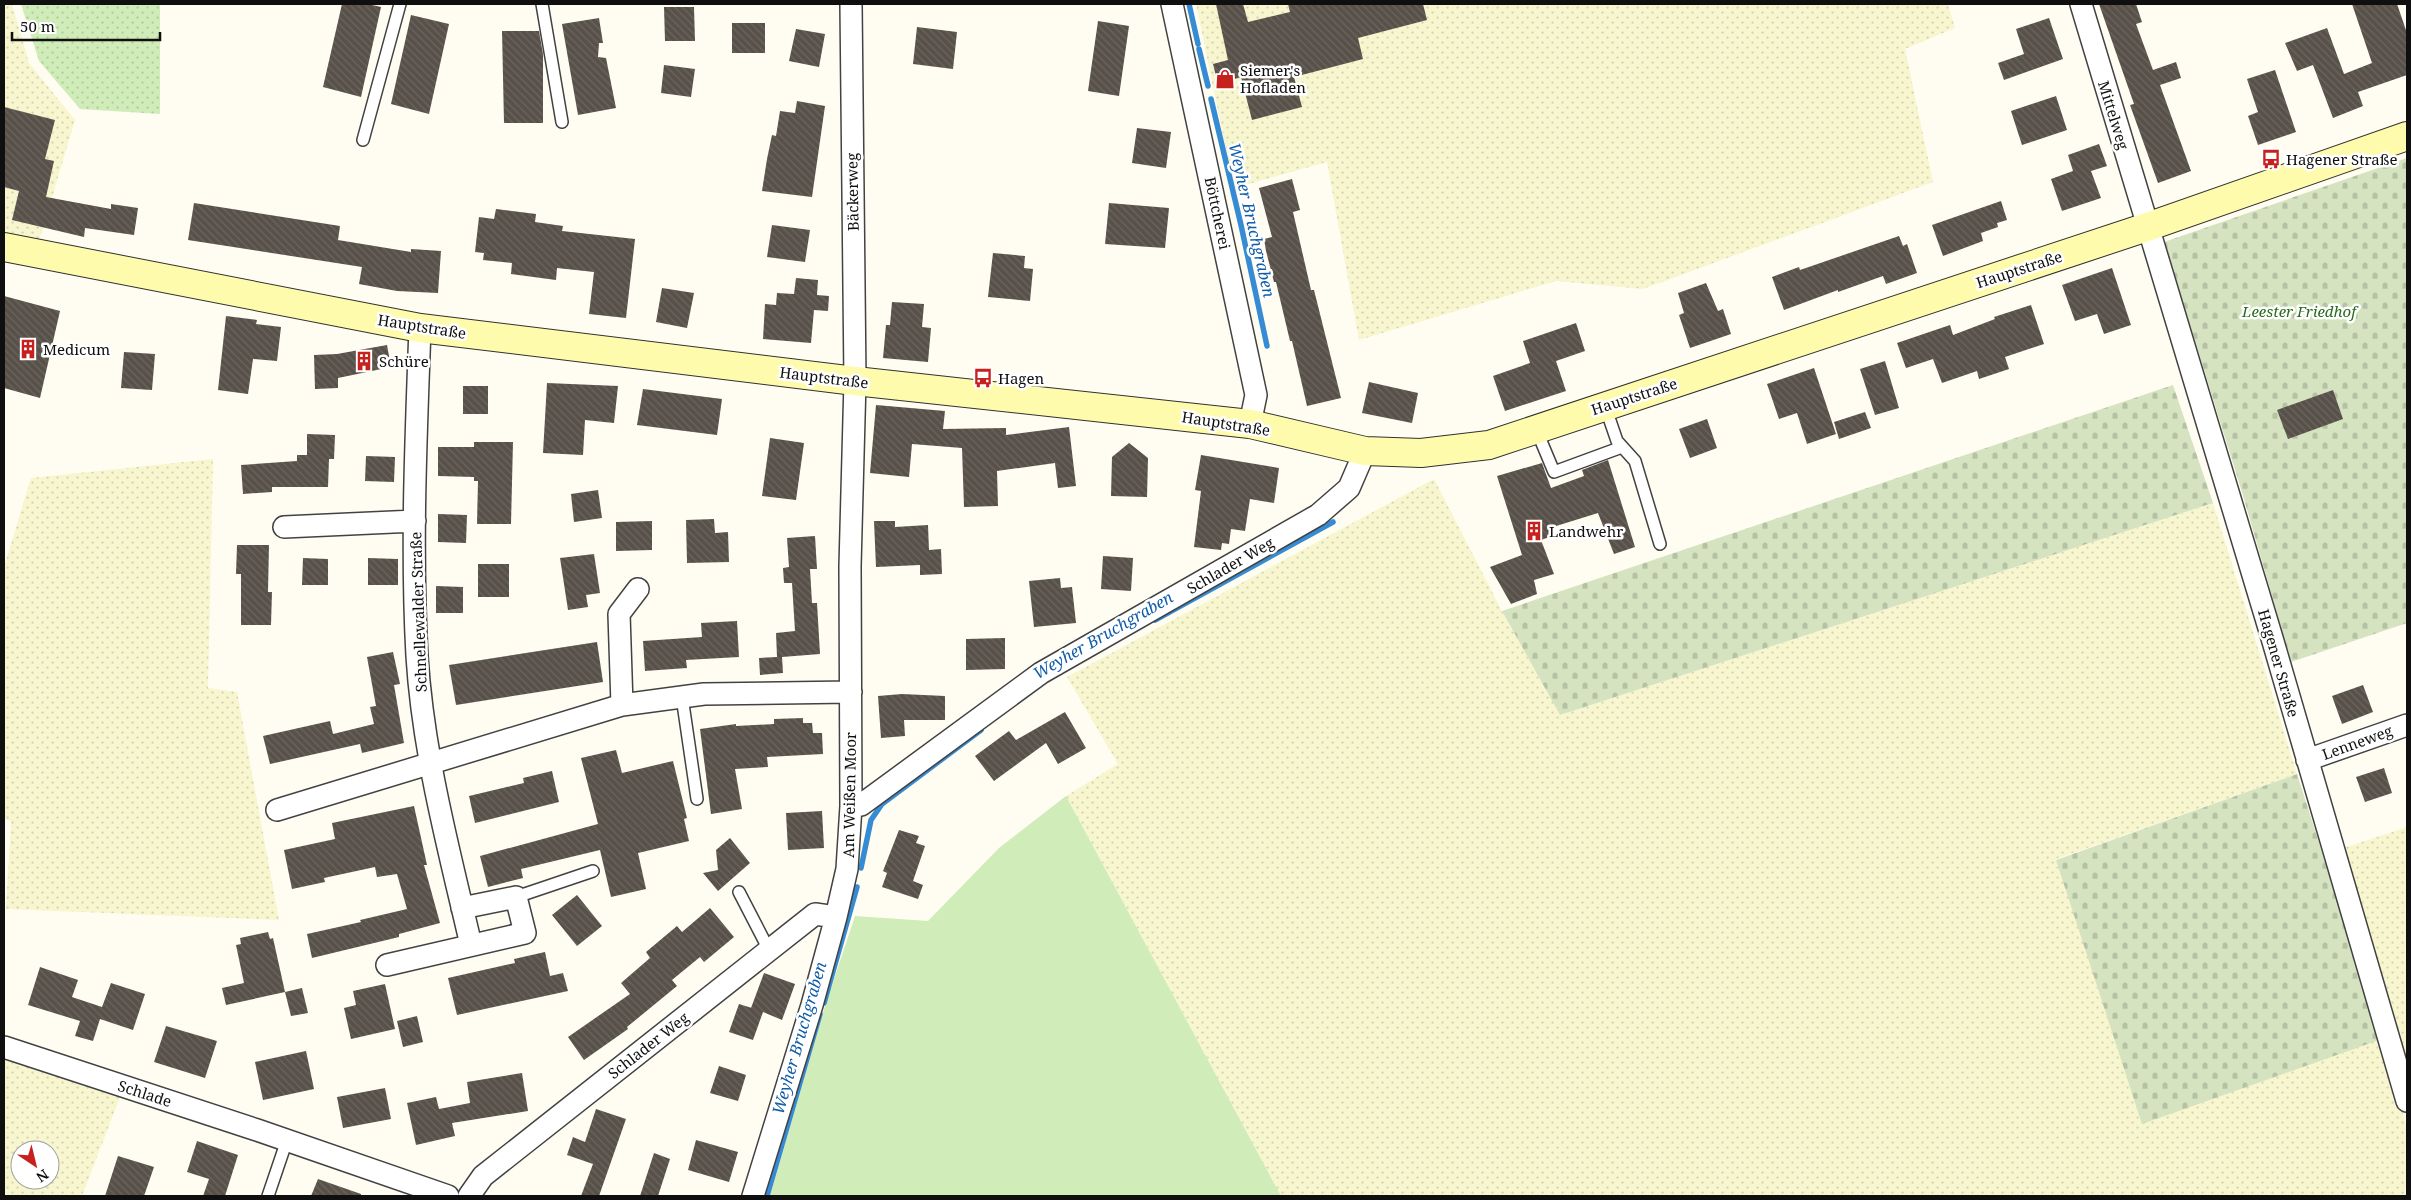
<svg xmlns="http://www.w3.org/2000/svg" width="2411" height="1200" viewBox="0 0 2411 1200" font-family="'Noto Serif',serif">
	<defs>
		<pattern id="farmland-dots" width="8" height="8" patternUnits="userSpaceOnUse" patternTransform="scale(1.25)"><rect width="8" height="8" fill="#f7f6cf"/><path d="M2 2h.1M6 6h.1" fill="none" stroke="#d3d2b1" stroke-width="1.8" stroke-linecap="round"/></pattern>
		<pattern id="cemetery-stones" width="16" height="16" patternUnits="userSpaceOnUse" patternTransform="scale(1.25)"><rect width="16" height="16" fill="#d5e3c0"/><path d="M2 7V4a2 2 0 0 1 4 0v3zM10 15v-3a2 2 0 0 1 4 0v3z" fill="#b6c2a4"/></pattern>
		<pattern id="park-dots" width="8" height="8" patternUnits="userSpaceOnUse" patternTransform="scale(1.25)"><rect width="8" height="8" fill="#d0ecb8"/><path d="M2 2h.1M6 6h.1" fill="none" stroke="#b1c99d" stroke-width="1.8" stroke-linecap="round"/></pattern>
		<pattern id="building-back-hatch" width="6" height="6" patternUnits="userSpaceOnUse" patternTransform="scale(1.25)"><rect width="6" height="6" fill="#58514a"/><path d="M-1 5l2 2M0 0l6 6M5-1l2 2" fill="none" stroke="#6b6560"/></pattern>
	</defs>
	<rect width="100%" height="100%" fill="#fffdf1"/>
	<path fill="url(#farmland-dots)" fill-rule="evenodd" d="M4,4H12L29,63L75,120L37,248L4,239Z
		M1196,4H1948L1955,28L1905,49L1933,182L1643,289L1556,281L1359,340L1327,162L1234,188Z
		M213,459L208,688L237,692L279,920L6,909L11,821L4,819V567L31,478Z
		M1434,479L1502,611L1560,715L2213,503L2297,774L2056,859L2382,1039L2407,1128V1196H1281L1066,796L1118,764L1067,677Z
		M2407,827V1069L2344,848Z
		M4,1053L122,1092L82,1196H4ZM20,1150H50V1180H20Z"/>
	<path fill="#d0ecb8" d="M1066,796L1281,1196H770L825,1006L855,916L928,921L999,848Z"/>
	<path fill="url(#cemetery-stones)" d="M2407,158V623L2291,662L2242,492L2164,242Z
		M2173,385L2213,503L1560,715L1502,611Z
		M2297,774L2382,1039L2142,1124L2056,860Z"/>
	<path fill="url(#park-dots)" d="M21,4H160V114L80,109L39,61Z"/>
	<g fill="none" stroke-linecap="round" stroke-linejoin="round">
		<path stroke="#368cd4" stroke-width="5.5" d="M1189,4L1198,44
			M1199,49L1208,86
			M1211,99L1241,225L1267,346
			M1155,620L1333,522
			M861,868L871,820L882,804L981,730
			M824,1003L857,887
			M767,1196L820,1014"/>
	</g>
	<path fill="url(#building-back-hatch)" d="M342,4H368L381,7L361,97L323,87Z
		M1216,4H1243L1248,22L1290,12L1288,4H1423L1427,20L1358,38L1363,59L1294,77L1302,107L1252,120L1241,77L1218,84L1213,64L1228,60Z
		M2099,4H2136L2142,22L2136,24L2153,70L2176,62L2181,78L2160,85L2191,171L2158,183L2130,105L2134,104Z
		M2352,4H2397L2407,33V75L2358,92L2363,106L2333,118L2313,65L2297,71L2285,43L2327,28L2344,74L2372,63Z
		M664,7H694L695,41H665Z
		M411,15L449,24L429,114L391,104Z
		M599,18L603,43H599L598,57L606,58L616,108L578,115L562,24Z
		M2049,18L2063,59L2004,80L1998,63L2024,54L2016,29Z
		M1098,21L1129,26L1119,96L1088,91Z
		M732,23H765V53H732Z
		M917,27L957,32L953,69L913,64Z
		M796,29L825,34L819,67L789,61Z
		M502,31H539L543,54V123H504Z
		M664,65L695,69L691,97L661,93Z
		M2275,70L2296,132L2258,145L2248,116L2258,112L2247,79Z
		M2056,96L2067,130L2022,145L2011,111Z
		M797,101L825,106L812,197L762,191L767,159L772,135L776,136L780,111L795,113Z
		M4,107L55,120L45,159L54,161L46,197L111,209V204L138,208L134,235L85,228L84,237L12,220L19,191L4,187Z
		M1137,128L1171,132L1166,168L1132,163Z
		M2099,144L2107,166L2091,171L2101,198L2062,211L2051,179L2073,171L2068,155Z
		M1292,179L1300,210L1293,212L1311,290H1314L1341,398L1307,406L1292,341H1290L1276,282H1274L1266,251L1264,239L1272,237L1259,188Z
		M2001,201L2007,220L1997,223L1998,227L1981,233L1983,241L1943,256L1932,225Z
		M194,203L340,226L338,240L411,252V249L441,251L438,293L397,291L359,284L362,267L188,240Z
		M1109,203L1169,208L1165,248L1105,244Z
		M496,209L536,214L535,222L563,226L562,231L635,239L626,318L589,314L594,272L557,268L556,280L511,274L512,263L483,260L484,253L475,252L479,217L494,219Z
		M772,225L810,230L805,262L767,257Z
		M1899,236L1903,246L1907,244L1917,273L1886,284L1883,276L1838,292V290L1784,310L1772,277L1799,267L1800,270Z
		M993,253L1025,256L1024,268L1033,269L1030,301L988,297Z
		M2112,268L2131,325L2104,334L2097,314L2075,321L2062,285Z
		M796,278L818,280L817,295L829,296L828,311L814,310L811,343L763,339L765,304L776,305L777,293L794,294Z
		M1706,283L1718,311L1723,309L1731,334L1690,348L1679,315L1684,313L1678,293Z
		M662,288L694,293L687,328L656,322Z
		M4,296L60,311L40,398L4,388Z
		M892,302L924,304L922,327L931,328L928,362L883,358L886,325H890Z
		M2031,305L2044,344L2005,357L2009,369L1979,379L1977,371L1942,383L1933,359L1906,368L1897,343L1950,325L1953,335L1995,319L1994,317Z
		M226,316L257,320L256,324L281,327L277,361L253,359L248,394L218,390Z
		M1576,323L1585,351L1556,361L1566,391L1505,411L1493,376L1530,363L1523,341Z
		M387,345L391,367L338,378V388L315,389L314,355L337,354Z
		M124,352L155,354L152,390L121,388Z
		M1885,361L1899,408L1875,415L1860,369Z
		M1814,368L1836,434L1807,444L1797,413L1779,419L1767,384Z
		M1369,382L1418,393L1412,423L1362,413Z
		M547,383L618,386L614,423L585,420L583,455L543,453Z
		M463,386H488V414H463Z
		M643,389L722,399L717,435L637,425Z
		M2333,390L2343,419L2288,439L2277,410Z
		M876,405L945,411L943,429L1006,428V435L1069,427L1076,486L1058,488L1055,463L997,471L998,506L964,507L962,448L912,444L909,477L870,473Z
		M1865,412L1871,428L1839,439L1834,422Z
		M1707,419L1717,448L1690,458L1679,429Z
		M307,434L335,435L334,459H329L328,487H272V492L243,494L241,465L297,461V455H307Z
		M770,438L804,443L796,500L762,496Z
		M474,442H513L511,524H477L478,481H474V477L438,476V447H474Z
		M1129,443L1148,458L1147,497L1111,496L1112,457Z
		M1201,455L1279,468L1274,503L1250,499L1245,531L1231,529L1229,544L1222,543L1221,550L1194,547L1201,491L1195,490Z
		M366,456L395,457L394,482L365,481Z
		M1608,460L1635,547L1614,554L1598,513L1553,527L1555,535L1541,540L1554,574L1534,580L1537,594L1511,604L1490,567L1522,555L1497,476L1542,463L1551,488L1584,476L1582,470Z
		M598,490L602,518L574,522L571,494Z
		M438,514L467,515L466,543L438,542Z
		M714,519L715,533L728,532L729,562L687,563L686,520Z
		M652,521V550L616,551V522Z
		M874,521H895V527L928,525L929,550L941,549L942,574L920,575V565L876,567Z
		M815,536L817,569H810L812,603H817L820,654L782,657L783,673L760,675L759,658L777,657L776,633L795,631L792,583H784L783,568L789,567L787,538Z
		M237,545H269L268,592H272L271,625H241V574H236Z
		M594,554L600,593L586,595L588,607L568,610L560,558Z
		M1103,556L1133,558L1131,591L1101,589Z
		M303,558L328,559V585H302Z
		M368,558L398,559V585H368Z
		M478,564H509V597H478Z
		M1060,578L1061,588L1072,587L1076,623L1034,627L1029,581Z
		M436,586L463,587V613H436Z
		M737,621L739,657L686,660L687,668L645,671L643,641L702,637L701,623Z
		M1005,638V669L966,670V639Z
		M597,642L603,682L456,705L449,665Z
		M393,652L400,684L394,685L404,743L362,753L360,744L270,764L263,736L330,721L333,734L374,724L370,707L376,706L367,657Z
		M2363,685L2373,712L2342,724L2332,696Z
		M902,694L945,696V720H904L905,736L881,738L878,696Z
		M1065,712L1086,748L1058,764L1046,743L994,781L975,756L1009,731L1016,740Z
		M803,718V723H812L813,733H822L823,754L767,757L768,767L735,769L742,809L711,814L700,729L736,724V726L774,724V719Z
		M616,750L622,773L673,761L687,818L684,819L689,841L638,853L646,889L611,897L600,850L521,869L523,878L488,887L480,856L598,824L581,758Z
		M2384,768L2392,793L2365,802L2356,777Z
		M552,771L559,802L475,823L469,796L524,783L523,778Z
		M414,806L427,865H424L440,923L399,934V937L312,958L307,934L361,922L360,920L407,909L397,874L377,877L375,867L324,878L325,882L292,889L284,850L335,839L332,823Z
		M822,811L824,848L788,850L786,813Z
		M899,830L919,836L916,843L925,846L913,881L923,885L918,899L882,887L887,873L883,871Z
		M730,838L750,863L718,891L703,873L718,870L716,850Z
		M577,895L602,926L577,946L552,915Z
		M710,908L734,937L704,962L700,957L672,980L677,986L627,1027L628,1029L584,1060L568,1037L630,994L621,983L650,958L646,952L677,926L682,932Z
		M268,932L270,939L273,938L285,992L226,1005L222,988L244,983L236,945L241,944L240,938Z
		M545,952L550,976L563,973L568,991L457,1015L448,978L515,963L514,959Z
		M40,967L78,980L72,997L102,1007L111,983L145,994L133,1030L100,1019L93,1041L75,1036L80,1021L28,1005Z
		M764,973L795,984L782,1020L763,1012L753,1040L729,1032L739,1004L755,1009L751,1008Z
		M385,984L395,1029L351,1039L344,1008L356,1005L353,991Z
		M302,988L308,1013L291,1016L285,992Z
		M417,1016L423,1042L403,1047L397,1021Z
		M166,1026L217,1041L205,1078L154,1062Z
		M306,1051L314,1089L263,1100L255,1062Z
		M719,1066L746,1075L738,1101L710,1093Z
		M522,1073L528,1111L452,1123L455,1136L416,1145L407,1103L436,1097L439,1109L470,1103L467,1082Z
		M385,1088L391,1119L343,1128L337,1097Z
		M596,1109L626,1119L599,1196H581L593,1164L567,1155L573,1137L585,1142Z
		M696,1140L738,1152L729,1182L688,1170Z
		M197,1141L238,1155L225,1196H203L209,1179L187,1172Z
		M654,1153L670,1159L658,1196H640Z
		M118,1156L154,1167L144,1196H105Z
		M318,1179L361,1194V1196H311Z"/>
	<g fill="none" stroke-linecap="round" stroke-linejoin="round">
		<defs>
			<path id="service" d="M542,4L562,122
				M363,140L400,4
				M1605,406L1617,441L1635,461L1660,544
				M1536,429L1554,472L1622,447
				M682,697L697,799
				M739,892L769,950
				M516,897L593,871
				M268,1196L287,1140"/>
			<path id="minor" d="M1172,4L1256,395L1250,424
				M2081,4L2272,638L2407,1101
				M420,328C416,437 411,547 417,656C423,754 449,850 471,945
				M284,527L415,521
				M622,705L619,614L638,589
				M2307,760L2407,725
				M851,806L861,805L1041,673L1318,515L1349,488L1365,451
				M277,810L622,705L704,694L851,692
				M387,965L525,933L516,897L462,908
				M4,1047L257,1130L448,1196
				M469,1196L483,1176L815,914L836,917
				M753,1196L812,1005L836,917L847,869L851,806L850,566L855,381L851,4"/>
			<path id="secondary" d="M4,247L420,328L855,381L1250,424L1365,451L1421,453L1489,445L2147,227L2407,136"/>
		</defs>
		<use href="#service" stroke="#424242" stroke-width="14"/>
		<use href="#minor" stroke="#424242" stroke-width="24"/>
		<use href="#secondary" stroke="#313131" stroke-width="30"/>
		<use href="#service" stroke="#fff" stroke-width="11"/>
		<use href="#minor" stroke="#fff" stroke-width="21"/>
		<use href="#secondary" stroke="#fffbac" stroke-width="28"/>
	</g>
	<defs>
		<symbol id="shop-bare" viewBox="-9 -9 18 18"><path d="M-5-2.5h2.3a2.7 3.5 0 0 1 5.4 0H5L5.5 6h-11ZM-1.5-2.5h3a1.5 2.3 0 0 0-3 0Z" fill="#c7211f" stroke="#fff" stroke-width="2.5" paint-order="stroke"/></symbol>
		<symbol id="bus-bare" viewBox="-9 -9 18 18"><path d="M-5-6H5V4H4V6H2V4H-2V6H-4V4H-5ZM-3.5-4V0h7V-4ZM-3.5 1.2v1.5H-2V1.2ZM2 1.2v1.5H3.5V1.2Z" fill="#c7211f" stroke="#fff" stroke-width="2.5" paint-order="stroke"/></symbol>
		<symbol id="building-bare" viewBox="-9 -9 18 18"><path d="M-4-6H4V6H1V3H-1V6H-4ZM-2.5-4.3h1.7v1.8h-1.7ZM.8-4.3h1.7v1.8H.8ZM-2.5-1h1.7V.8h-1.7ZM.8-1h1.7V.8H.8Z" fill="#c7211f" stroke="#fff" stroke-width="2.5" paint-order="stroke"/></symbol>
	</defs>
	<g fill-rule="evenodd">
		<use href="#shop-bare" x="1211" y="65" width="28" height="28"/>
		<use href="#bus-bare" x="2257" y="145" width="28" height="28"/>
		<use href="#building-bare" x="14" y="335" width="28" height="28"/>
		<use href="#building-bare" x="350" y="347" width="28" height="28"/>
		<use href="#bus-bare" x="969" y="364" width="28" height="28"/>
		<use href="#building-bare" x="1520" y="517" width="28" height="28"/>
	</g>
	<g text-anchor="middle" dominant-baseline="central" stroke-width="5" stroke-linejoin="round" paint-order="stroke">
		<g font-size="15" fill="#0f0f0f" stroke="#fff" text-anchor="start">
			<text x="1240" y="70">Siemer's<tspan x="1240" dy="17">Hofladen</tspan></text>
			<text x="2286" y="159">Hagener Straße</text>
			<text x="43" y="349">Medicum</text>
			<text x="379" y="361">Schüre</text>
			<text x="998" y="378">Hagen</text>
			<text x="1549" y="531">Landwehr</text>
		</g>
		<g font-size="15" fill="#0f0f0f" stroke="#fff">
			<text transform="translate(2114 115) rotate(73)">Mittelweg</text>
			<text transform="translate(852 192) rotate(-91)">Bäckerweg</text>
			<text transform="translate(1218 213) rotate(78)">Böttcherei</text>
			<text transform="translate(2019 269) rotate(-18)">Hauptstraße</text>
			<text transform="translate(422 326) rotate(9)">Hauptstraße</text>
			<text transform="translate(824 377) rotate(7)">Hauptstraße</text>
			<text transform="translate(1634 396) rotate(-18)">Hauptstraße</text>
			<text transform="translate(1226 423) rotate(9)">Hauptstraße</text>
			<text transform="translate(1230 565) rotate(-30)">Schlader Weg</text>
			<text transform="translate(418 612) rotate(-92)">Schnellewalder Straße</text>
			<text transform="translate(2279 663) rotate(74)">Hagener Straße</text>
			<text transform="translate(2357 742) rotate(-20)">Lenneweg</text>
			<text transform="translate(849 795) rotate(-89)">Am Weißen Moor</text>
			<text transform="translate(648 1045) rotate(-38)">Schlader Weg</text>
			<text transform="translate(145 1093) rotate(18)">Schlade</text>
		</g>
		<g font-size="15" font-style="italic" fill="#276b1b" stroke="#fff">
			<text x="2299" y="311">Leester Friedhof</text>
		</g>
		<g font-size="16" font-style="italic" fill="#115da8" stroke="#fff">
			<text transform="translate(1252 220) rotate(77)">Weyher Bruchgraben</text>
			<text transform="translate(1103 635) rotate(-30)">Weyher Bruchgraben</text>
			<text transform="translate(799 1038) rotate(-74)">Weyher Bruchgraben</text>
		</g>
	</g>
	<rect width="2411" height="1200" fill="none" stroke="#0f0f0f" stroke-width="10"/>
	<g transform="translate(35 1165) rotate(145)"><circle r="24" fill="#ffffff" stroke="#9f9f9f"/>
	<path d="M0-4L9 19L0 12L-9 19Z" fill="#c7211f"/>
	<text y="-8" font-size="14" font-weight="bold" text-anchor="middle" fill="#0f0f0f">N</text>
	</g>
	<path d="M12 32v8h148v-8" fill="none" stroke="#0f0f0f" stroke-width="2.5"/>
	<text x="20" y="32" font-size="15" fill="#0f0f0f" stroke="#ffffff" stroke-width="4" paint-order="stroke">50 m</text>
</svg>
